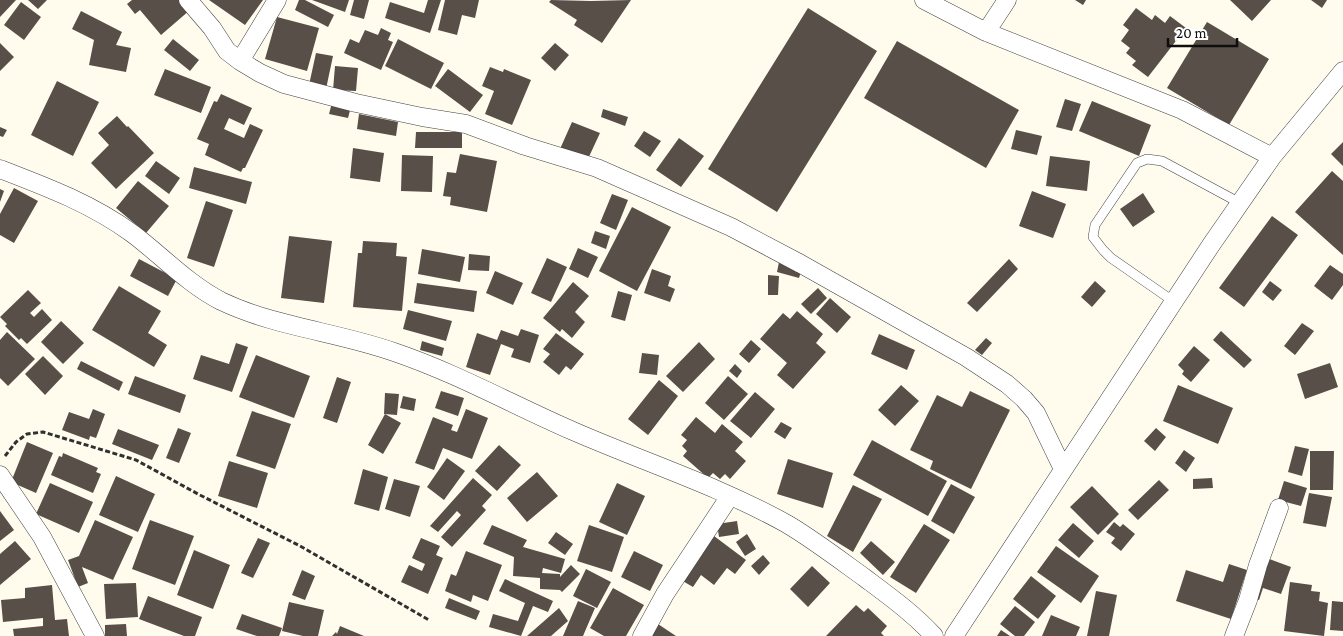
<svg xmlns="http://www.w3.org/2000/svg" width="1343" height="636" viewBox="0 0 1343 636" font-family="'Crimson Pro',serif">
	<rect width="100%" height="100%" fill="#fffcee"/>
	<path fill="#584f49" d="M0,0H16L0,17Z
		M28,0H47L38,9Z
		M132,0H181L190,10L161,35L140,10L135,14L127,4Z
		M209,0H263L245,25Z
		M299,0H305L334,15L328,27L295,10Z
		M312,0H349L345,12Z
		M354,0H369L364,19L350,15Z
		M428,0H441L430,33L385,18L390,2L424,13Z
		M445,0H479L475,18L462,15L457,35L438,30Z
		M551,0L591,1L631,0L602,43L574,25L577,20L549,2Z
		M1075,0H1086L1083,5Z
		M1230,0H1271L1252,21Z
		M1311,0H1327L1322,8Z
		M21,2L41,17L24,40L4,25Z
		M808,8L877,51L777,212L708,169Z
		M1136,8L1152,20L1155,15L1165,23L1170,16L1186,28L1148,77L1132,65L1136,61L1126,53L1130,48L1121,41L1129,30L1123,25Z
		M81,11L122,32L116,45L131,48L126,72L89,65L94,40L72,29Z
		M277,17L319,28L307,71L265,59Z
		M1207,22L1269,59L1229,125L1167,88Z
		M381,28L391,33L388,40L393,42L381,70L344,53L350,39L359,43L365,30L378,35Z
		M173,39L199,60L190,71L164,50Z
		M398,39L444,63L431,89L385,66Z
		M897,41L1019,110L986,168L864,98Z
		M0,43L14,57L0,71Z
		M555,43L569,55L555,71L541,58Z
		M316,53L333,56L326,89L309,85Z
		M335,66L358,68L356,91L333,90Z
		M490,67L503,72L504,69L531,80L512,125L485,114L494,91L482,86Z
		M165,69L211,87L201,113L154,95Z
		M448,69L483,95L470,112L435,86Z
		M57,81L99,102L73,156L31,135Z
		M221,94L252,108L244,125L229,118L224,129L244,138L250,124L263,130L245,168H243L241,172L205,155L209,144L197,139L214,101L217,102Z
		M333,99L352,103L348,118L329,114Z
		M1065,99L1081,104L1072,131L1056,127Z
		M1092,101L1151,125L1139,156L1079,131Z
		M603,109L628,117L625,126L601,117Z
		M359,114L398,122L396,136L357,129Z
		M117,116L127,127L128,126L154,153L116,189L91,163L109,145L98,133Z
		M572,122L600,133L587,161L560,149Z
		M0,127L7,130L3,137L0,136Z
		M1016,130L1042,136L1037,155L1011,149Z
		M644,131L661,141L650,157L634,146Z
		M416,132H462V148H415Z
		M679,138L704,156L681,187L656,170Z
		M1343,142V166L1331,154Z
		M353,148L384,153L380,182L350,178Z
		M460,154L497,161L487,212L450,205L451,197L443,196L447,172L456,173Z
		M402,155L433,156L432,192L401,191Z
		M1050,156L1090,161L1087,191L1046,186Z
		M156,161L180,178L169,194L145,176Z
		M194,167L252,182L246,204L189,188Z
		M1332,171L1343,181V255L1295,212Z
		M138,181L169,206L146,233L116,208Z
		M14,188L38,201L14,243L0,235V214Z
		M0,189L4,191L0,202Z
		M1032,191L1066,204L1053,238L1019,226Z
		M1143,193L1155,212L1133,227L1120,209Z
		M612,194L628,200L616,230L600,223Z
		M206,201L233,210L214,267L187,258Z
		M632,207L671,227L637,291L599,271Z
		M1272,216L1298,235L1244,307L1219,288Z
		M595,231L610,236L606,249L591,243Z
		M289,236L332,241L324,303L281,298Z
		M363,241L397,243L396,256L407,257L402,311L353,307L358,253H362Z
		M578,248L598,257L588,278L569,269Z
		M422,249L465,257L460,282L418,274Z
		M469,254L490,256L489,271L468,270Z
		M547,258L567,267L551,302L531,293Z
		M139,259L177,279L168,296L130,276Z
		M1009,259L1018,269L977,312L967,303Z
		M779,262L802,268L799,278L777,272Z
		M1330,265L1343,274V285L1332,300L1314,286Z
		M652,269L671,276L668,286L675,289L670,302L644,293Z
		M495,271L523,283L513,305L486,293Z
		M768,275L779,276L778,295H768Z
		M1095,281L1106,291L1092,307L1081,297Z
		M1270,281L1282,290L1273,301L1262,292Z
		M573,282L589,296L575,312L585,322L572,338L562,329L560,332L543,318Z
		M417,283L477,291L474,312L414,303Z
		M119,286L161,311L148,333L167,345L154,367L92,330Z
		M818,288L827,298L811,314L801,304Z
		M28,290L41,303L30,313L34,317L42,309L52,320L27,344L21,338L19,340L5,326L7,324L0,317Z
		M618,291L632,295L625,321L611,317Z
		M830,298L851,317L837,333L816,314Z
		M408,310L452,321L446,341L403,329Z
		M797,311L823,334L816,343L826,352L793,389L777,375L787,363L760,339L783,313L790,319Z
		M61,321L84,343L63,364L41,342Z
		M1302,323L1314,331L1295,355L1284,346Z
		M521,329L539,335L530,363L511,357L514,349L501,344L490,375L466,367L477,333L497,340L501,330L518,336Z
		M1221,331L1252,360L1244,368L1213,340Z
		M7,332L35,359L8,386L0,378V340Z
		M556,333L584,354L571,370L566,366L559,375L543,362L550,354L543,349Z
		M879,334L915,350L907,370L871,354Z
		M986,338L992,343L982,355L975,350Z
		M751,340L761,349L749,363L739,354Z
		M422,341L444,348L442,356L420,350Z
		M699,342L715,359L683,392L666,376Z
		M236,343L248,347L232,392L193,379L201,355L229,364Z
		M1194,346L1210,360L1191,382L1182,374L1184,371L1178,365Z
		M642,353L659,355L657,375L639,373Z
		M256,355L310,376L294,418L239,397Z
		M43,356L63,376L45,395L25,374Z
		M81,361L123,382L119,391L77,369Z
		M1330,363L1338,387L1305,399L1297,374Z
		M735,364L742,371L737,378L729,371Z
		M135,376L186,395L180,413L128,394Z
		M728,376L748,394L724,420L705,403Z
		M337,377L351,382L337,423L323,418Z
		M659,380L678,396L648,435L628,419Z
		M901,385L919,401L895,426L878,410Z
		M1178,385L1233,408L1218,444L1163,421Z
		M441,391L464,398L458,416L435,408Z
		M970,391L1010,410L971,489L930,469L933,461L910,450L937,395L962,407Z
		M755,392L775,409L751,438L730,421Z
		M385,393L399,394L397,415L384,414Z
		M403,396L416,399L414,411L400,408Z
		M93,409L105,414L96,438L90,436L89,440L62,430L69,412L89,419Z
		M466,409L488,418L472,459L443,448L434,470L415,463L433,417L453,425L451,430L457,432Z
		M252,411L291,424L275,469L236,456Z
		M385,414L401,423L383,454L368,445Z
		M696,417L715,433L722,424L743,442L735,451L746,461L730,479L725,474L720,479L713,473L708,478L683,456L687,451L682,446L687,440L681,435Z
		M781,422L792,428L785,439L774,432Z
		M178,428L191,433L179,463L166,458Z
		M1156,428L1166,437L1155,451L1144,441Z
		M118,429L159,445L152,460L112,444Z
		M872,440L947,481L928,516L853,475Z
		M27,442L53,453L36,493L11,482Z
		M499,445L521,465L497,491L475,471Z
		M1295,446L1309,449L1302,476L1288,472Z
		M1184,450L1195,458L1186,472L1175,463Z
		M1310,451H1334L1333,490H1310Z
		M63,453L98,468L96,472L101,474L93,493L51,475L59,456L62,457Z
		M447,458L465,471L444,500L427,487Z
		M788,459L833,473L823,508L777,494Z
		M229,461L268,473L257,508L218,496Z
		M363,469L388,477L379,511L354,504Z
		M537,472L558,496L527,522L507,498Z
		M116,476L155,494L138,532L99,515Z
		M473,478L492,495L482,506L486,510L452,547L441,537L461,515L457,511L438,532L430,526Z
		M1212,478L1213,488L1193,489V479Z
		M394,479L420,486L410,517L385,509Z
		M1159,480L1169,490L1138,520L1128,510Z
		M1284,481L1307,488L1301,506L1278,500Z
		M50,483L93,502L79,533L36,514Z
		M617,483L645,496L627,535L599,522Z
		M951,484L975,497L954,534L931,521Z
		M853,485L882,499L853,552L827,536Z
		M1092,486L1119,514L1098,535L1070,507Z
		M1309,493L1332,497L1326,527L1303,523Z
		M0,511L14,530L0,541Z
		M95,520L133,537L113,580L82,567L88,583L78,587L68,560L79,556Z
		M150,520L194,536L175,585L132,569Z
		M737,521L739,534L719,537L717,524Z
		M1114,522L1120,527L1123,524L1135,534L1121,551L1111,543L1115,538L1106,532Z
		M1073,523L1094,541L1079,558L1058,540Z
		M924,524L950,540L916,593L890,577Z
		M492,525L527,540L523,547L565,559L561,573L543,568L542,573L560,574V577L571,565L580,574L562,592L560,590L540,589V578L513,576L514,557L483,544Z
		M589,525L624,537L612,572L577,561Z
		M556,532L573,544L565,555L548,543Z
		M747,534L756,549L745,556L736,542Z
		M714,536L746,560L735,574L727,568L714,585L701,575L693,587L681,580L695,564Z
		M258,538L270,543L253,578L241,573Z
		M421,538L440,546L436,555L443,558L428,594L401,582L409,565L422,571L425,564L412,558Z
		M15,541L31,559L0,585V554Z
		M871,541L895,562L883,575L860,553Z
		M1056,546L1099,576L1081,603L1037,572Z
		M194,550L230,565L213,609L177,595Z
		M466,551L502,565L488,601L473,595L471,602L445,591L451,574L456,576Z
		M634,551L663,565L650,591L621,577Z
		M763,555L770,563L759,575L751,566Z
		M1267,558L1291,567L1281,594L1263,588L1259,600L1252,598Z
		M1229,564L1247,570L1231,619L1176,601L1186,570L1223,582Z
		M812,566L830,583L808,607L790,589Z
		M586,569L611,582L597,608L573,596Z
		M302,570L315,576L305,600L292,595Z
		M1031,576L1056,596L1038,619L1013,599Z
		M505,579L553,601L548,612L533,606L521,636L489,627L493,614L518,621L525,603L499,591Z
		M1290,582L1312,585L1311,591L1320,592L1319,601L1328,603L1324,636L1284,631Z
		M136,583L138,617L106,619L104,584Z
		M52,585L55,620L67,619L69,636H14L13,629L43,626V618L3,622L1,600L25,598V588Z
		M613,588L644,605L626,636H604L590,628Z
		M1096,591L1117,595L1109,636H1087Z
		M148,596L202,617L195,636H184L139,619Z
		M449,598L480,611L476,620L445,608Z
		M578,601L595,608L583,636H563Z
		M1332,601L1343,602V631L1330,630Z
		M289,602L324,610L318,636H303L282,631Z
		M856,605L864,612L868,608L887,626L881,633L884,636H826Z
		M1015,606L1035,622L1024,636H1015L1000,624Z
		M559,608L568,621L551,636H527Z
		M242,614L282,628L279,636H257L236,629Z
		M1051,615L1080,627L1076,636H1042Z
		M126,624L127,636H105V625Z
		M658,624L676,636H650Z
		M340,626L364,636H332L336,632L337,634Z
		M1001,630L1010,636H997Z"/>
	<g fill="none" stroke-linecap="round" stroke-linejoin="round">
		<defs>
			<path id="service" d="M1173,301L1111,258L1103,250L1093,237L1095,225L1137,163L1147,159L1162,161L1240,203"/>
			<path id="minor" d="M188,0L212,28L227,51L240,61L260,73L284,84L356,103L422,117L466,124L525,146L597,168L731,227L801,264L966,357L1007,384L1024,399L1036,413L1063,469
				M924,0L986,32L1182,110L1272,157
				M986,32L1007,0
				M240,61L277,0
				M0,169C47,187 92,204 133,234C162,256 188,284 221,301C275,327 338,332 394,352C456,373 513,405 573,431C644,462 719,486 787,524C814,540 840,560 865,578C889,596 914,614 934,636
				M0,475L42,537L95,636
				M642,636L665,594L730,496
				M954,636L1211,245L1272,157L1343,71
				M1234,636L1248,600L1258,565L1279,508"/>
		</defs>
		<use href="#service" stroke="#414141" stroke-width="10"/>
		<use href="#minor" stroke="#414141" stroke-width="19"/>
		<path stroke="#303030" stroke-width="3" stroke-dasharray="5 2.5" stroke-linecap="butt" d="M5,456L16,442L27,434L43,432L136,460L198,494L300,546L429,620"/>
		<use href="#service" stroke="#fff" stroke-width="9"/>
		<use href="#minor" stroke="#fff" stroke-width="18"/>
	</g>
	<path d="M1168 38v8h69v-8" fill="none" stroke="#0e0e0e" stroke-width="2.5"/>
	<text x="1176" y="38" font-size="15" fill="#0e0e0e" stroke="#ffffff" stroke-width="4" paint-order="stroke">20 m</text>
</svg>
